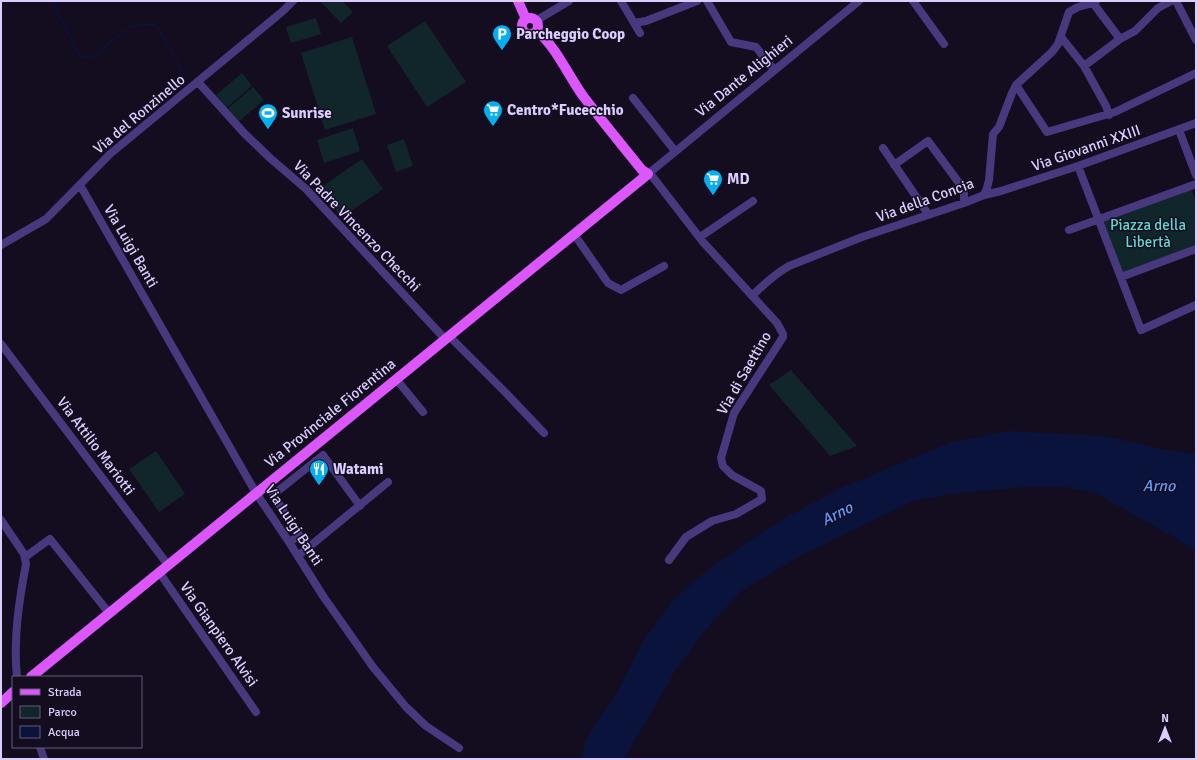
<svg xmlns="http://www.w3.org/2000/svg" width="1197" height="760" viewBox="0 0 1197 760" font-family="Signika,sans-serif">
	<rect width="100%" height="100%" fill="#140d20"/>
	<path fill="#10262a" d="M320,1H342L353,12L341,23Z
		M316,18L321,34L291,43L286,27Z
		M425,21L466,82L427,107L387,46Z
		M352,37L376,114L325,130L301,53Z
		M242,73L252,86L226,108L216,95Z
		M253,87L264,100L238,122L227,109Z
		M353,128L360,151L324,163L317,140Z
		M404,139L413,166L396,172L387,145Z
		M362,159L383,189L341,218L320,188Z
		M1190,186L1196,202V249L1121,277L1099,219Z
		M791,370L857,446L830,456L769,385Z
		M156,451L185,494L159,512L129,469Z"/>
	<path fill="#0a133c" d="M1008,431L1105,436L1166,450L1196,454V552L1174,537L1097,494L1065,487H1027L949,494L913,501L800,556L740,592L703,633L675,671L624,759H582L584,745L596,722L613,700L642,643L672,601L701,575L746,543L785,518L839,489L949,443Z"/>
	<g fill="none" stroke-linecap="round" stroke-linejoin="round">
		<path stroke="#0a133c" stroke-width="1.5" d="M52,1L78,53L82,57L91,58L130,27C135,26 151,22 156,26C158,27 159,29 160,31L186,77"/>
		<path stroke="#48397e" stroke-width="8" d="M621,1L640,33
			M707,1L731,42L756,47L774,70
			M913,1L944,44
			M1176,1L1196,40
			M1093,3L1120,39
			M537,20L569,1
			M634,23L646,21L697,1
			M1061,37L1084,66L1106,106L1109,115
			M1084,66L1120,39L1135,31L1158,8L1171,1
			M198,82L244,133L270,158L306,189L445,339
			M1016,85L1047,132L1115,112L1196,73
			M633,98L675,151
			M1179,130L1196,175
			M883,148L928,214
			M894,165L928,141L962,187L964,193V203
			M1078,166L1141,330L1196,305
			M80,185L256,493L289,542L323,596L373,667L406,707L426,726L459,748
			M984,195L987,188L989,180L993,134L999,127L1012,93L1016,85L1052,52L1058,44L1069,12L1078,7L1093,3L1096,1
			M1069,230L1196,184
			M574,234L608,283L621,290L664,266
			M700,237L753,201
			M1,245L46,219L110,154L283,11L293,1
			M1121,277L1196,249
			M752,296C764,284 775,274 789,266L862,237L964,203L984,195L1001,191L1078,166L1196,123
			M449,336L506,393L544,433
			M1,344L168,565
			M396,379L423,412
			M1,520L24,554L26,564C19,601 13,639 17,677
			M289,542L300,536L273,495L323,455L360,506
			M298,556L388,482
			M25,557L50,539L109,613
			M669,560L686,537L712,521L736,514L762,499L761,491L732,475L723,466L721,458L734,413L783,337V334L777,323L703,242L652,176L648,174L859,1
			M159,572L256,712
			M40,747L44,759"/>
		<path stroke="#db57fb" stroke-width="10" d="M518,1L526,19
			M522 26a8 8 0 1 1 16 0a8 8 0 1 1-16 0Z
			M31,677L648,174L642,170C622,145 602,121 583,96C568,75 556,47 537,31
			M1,703L13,692"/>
	</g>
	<defs>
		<symbol id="parking-pin" viewBox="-11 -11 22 30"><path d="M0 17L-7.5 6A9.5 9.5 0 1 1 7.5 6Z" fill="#05b0f2" stroke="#140d20"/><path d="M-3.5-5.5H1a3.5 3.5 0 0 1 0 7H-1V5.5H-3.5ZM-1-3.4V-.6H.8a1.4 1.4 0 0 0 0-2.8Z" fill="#fff"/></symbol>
		<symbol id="supermarket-pin" viewBox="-11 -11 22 30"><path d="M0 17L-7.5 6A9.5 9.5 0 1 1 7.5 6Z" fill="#05b0f2" stroke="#140d20"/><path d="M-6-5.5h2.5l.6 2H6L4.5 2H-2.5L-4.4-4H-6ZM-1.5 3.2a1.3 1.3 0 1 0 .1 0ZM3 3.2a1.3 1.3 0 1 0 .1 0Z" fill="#fff"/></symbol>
		<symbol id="stadium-pin" viewBox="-11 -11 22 30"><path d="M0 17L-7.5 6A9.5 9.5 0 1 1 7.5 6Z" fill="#05b0f2" stroke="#140d20"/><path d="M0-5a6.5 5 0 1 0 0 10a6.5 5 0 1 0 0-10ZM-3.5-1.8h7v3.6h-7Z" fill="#fff"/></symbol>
		<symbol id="restaurant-pin" viewBox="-11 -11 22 30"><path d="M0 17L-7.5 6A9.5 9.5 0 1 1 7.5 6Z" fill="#05b0f2" stroke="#140d20"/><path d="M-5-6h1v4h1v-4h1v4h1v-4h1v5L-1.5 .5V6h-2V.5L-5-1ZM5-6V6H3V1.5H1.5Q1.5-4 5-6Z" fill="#fff"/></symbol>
	</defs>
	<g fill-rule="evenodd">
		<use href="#parking-pin" x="491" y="23" width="22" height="30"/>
		<use href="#supermarket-pin" x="482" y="99" width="22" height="30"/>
		<use href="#stadium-pin" x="257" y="102" width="22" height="30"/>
		<use href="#supermarket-pin" x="702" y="168" width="22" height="30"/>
		<use href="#restaurant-pin" x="308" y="458" width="22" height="30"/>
	</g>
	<g text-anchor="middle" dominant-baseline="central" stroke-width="3" stroke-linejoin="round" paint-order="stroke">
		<g font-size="15" font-weight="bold" fill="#dbcdfe" stroke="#140d20" text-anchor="start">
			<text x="516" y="34">Parcheggio Coop</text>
			<text x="507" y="110">Centro*Fucecchio</text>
			<text x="282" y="113">Sunrise</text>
			<text x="727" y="179">MD</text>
			<text x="333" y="469">Watami</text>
		</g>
		<g font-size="15" fill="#dbcdfe" stroke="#140d20">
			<text transform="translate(744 76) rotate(-39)">Via Dante Alighieri</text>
			<text transform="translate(139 114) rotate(-40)">Via del Ronzinello</text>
			<text transform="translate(1086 148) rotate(-19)">Via Giovanni XXIII</text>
			<text transform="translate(925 200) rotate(-20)">Via della Concia</text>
			<text transform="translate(357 226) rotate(46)">Via Padre Vincenzo Checchi</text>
			<text transform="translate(131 246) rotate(60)">Via Luigi Banti</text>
			<text transform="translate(744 373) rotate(-60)">Via di Saettino</text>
			<text transform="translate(330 413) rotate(-39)">Via Provinciale Fiorentina</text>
			<text transform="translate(96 446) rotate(53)">Via Attilio Mariotti</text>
			<text transform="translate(294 525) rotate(57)">Via Luigi Banti</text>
			<text transform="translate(219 634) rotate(55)">Via Gianpiero Alvisi</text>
		</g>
		<g font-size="15" fill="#5bdcd2" stroke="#140d20">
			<text x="1148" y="225">Piazza della<tspan x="1148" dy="17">Libertà</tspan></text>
		</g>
		<g font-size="16" font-style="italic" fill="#5e97fb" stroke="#140d20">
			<text x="1159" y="486">Arno</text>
			<text transform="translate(837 514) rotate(-28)">Arno</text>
		</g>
	</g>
	<rect width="1197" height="760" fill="none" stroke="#dbcdfe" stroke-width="4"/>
	<rect x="12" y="676" width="130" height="72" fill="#140d20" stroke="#645a79"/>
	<rect x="20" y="689" width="20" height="6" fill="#db57fb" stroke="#645a79"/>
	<text x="48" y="696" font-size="12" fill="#dbcdfe">Strada</text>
	<rect x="20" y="706" width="20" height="12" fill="#10262a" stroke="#645a79"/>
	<text x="48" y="716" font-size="12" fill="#dbcdfe">Parco</text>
	<rect x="20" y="726" width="20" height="12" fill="#0a133c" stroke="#645a79"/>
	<text x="48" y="736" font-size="12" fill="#dbcdfe">Acqua</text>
	<g transform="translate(1165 728)" stroke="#140d20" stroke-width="3" paint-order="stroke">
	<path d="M0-3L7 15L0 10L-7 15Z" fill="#dbcdfe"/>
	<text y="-6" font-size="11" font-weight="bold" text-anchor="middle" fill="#dbcdfe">N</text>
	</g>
</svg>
